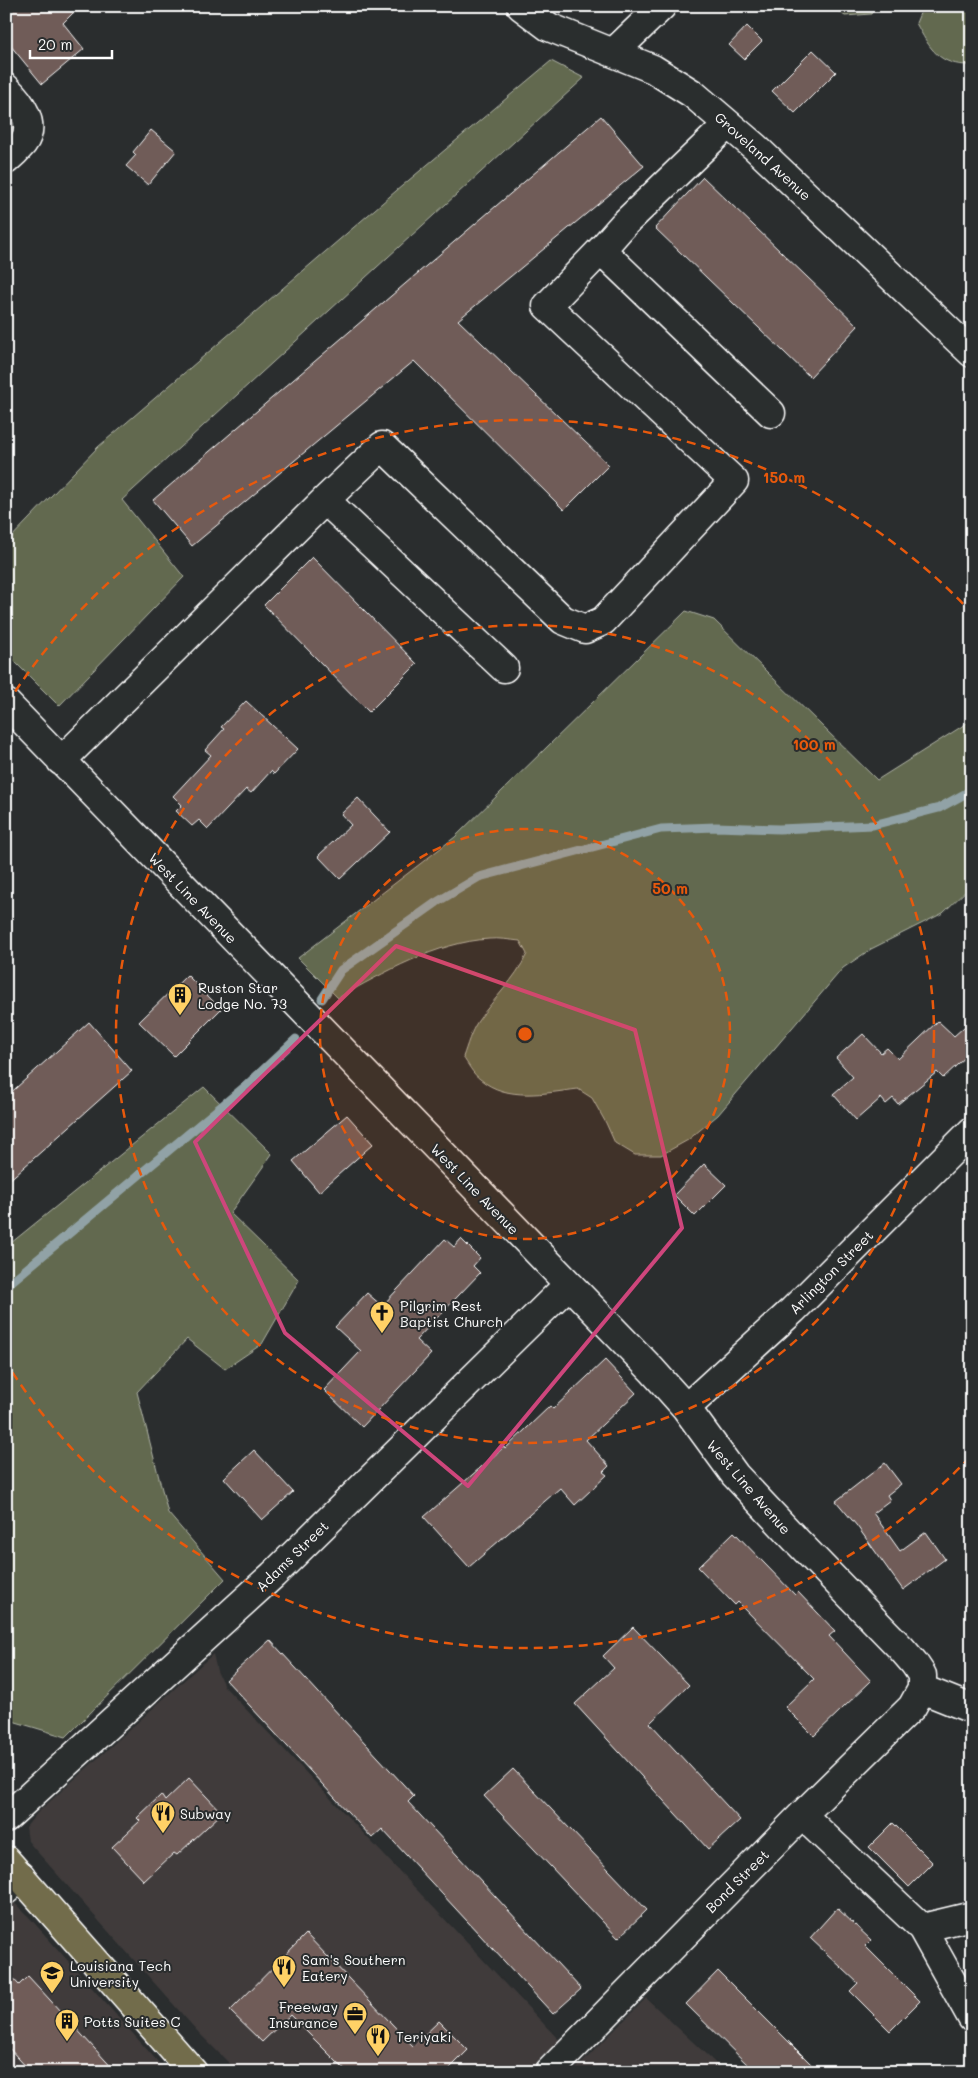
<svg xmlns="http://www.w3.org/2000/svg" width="978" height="2078" viewBox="0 0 978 2078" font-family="Mali,sans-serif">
	<rect width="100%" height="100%" fill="#2a2d2e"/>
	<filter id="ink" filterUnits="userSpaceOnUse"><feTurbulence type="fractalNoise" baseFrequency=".02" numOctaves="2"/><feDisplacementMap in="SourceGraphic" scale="10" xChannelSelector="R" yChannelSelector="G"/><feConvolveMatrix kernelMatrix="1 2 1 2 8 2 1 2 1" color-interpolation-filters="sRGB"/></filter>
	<g filter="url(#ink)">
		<path fill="#3f3b3b" d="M213,1654L217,1671L224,1686L559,2040L527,2072H238L199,2033L32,1846L28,1841L26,1827L37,1813Z
			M6,1895L28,1916L167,2072H6Z
			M646,1998L725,2072H573Z"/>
		<path fill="#62694f" stroke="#b0b4a7" d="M831,6H876L871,14L845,16Z
			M923,6H972V65C939,66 930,49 916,23Z
			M551,61L584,78L122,500L184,577L59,706L6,653V543L98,447L396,191Z
			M6,103L18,129L6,150Z
			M686,611L714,620L877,780L972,720V885L943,913L871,949L843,968L718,1115L688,1140L661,1155H635L615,1143L606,1123L592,1098L578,1089C545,1093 507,1102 480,1079C473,1074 468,1064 463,1057C467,1046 471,1031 478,1021C494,998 515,980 527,954L520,941C510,940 499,938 489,939C437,942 383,973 338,998L298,958L455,837Z
			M204,1087L272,1154L230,1213L299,1280L262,1344L225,1369L187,1339L137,1392L168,1513L225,1579L66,1737L6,1719V1247Z"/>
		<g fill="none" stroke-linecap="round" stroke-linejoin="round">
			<path stroke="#91a2a6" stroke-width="9" d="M322,999L341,970L437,902L479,877L661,829L716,827L779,829L873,825L939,808L972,790
				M6,1286L247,1085L296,1039"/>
		</g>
		<path fill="#6f5c59" stroke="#fff" d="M6,6H80L63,23L84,49L42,84L6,40Z
			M747,26L762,41L744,59L729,45Z
			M813,50L836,72L795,113L772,91Z
			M601,116L644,166L458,320L609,465L564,510L414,361L192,546L153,500Z
			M151,130L176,151L148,185L126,166L136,155L133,152Z
			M703,177L858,326L810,377L655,228Z
			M312,557L417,664L369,712L264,605Z
			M246,701L298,749L274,774L271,771L251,793L246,789L208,829L199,820L192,826L176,811L182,805L173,796L211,755L205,750L224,729L221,727Z
			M358,798L390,832L340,879L318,856L351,825L341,814Z
			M187,975L221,1009L174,1056L139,1022Z
			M972,1020V1051L943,1078L937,1072L898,1104L893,1098L886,1104L881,1098L856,1120L833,1094L853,1077L836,1058L863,1034L881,1053L887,1048L898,1059L938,1021L954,1036Z
			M89,1022L132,1071L6,1183V1097Z
			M347,1115L373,1144L319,1192L293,1161Z
			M704,1164L726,1185L695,1216L674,1195Z
			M445,1239L454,1247L461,1239L480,1258L473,1266L480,1273L416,1340L431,1354L362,1427L324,1390L361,1351L335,1327L367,1293L382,1306Z
			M605,1360L636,1393L586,1440L609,1466L603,1472L607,1475L575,1505L560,1488L469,1567L424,1517L504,1447L505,1449L550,1406L553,1409Z
			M254,1450L293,1492L262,1520L224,1478Z
			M885,1463L901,1484L887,1495L890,1500L873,1513L900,1551L926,1532L945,1559L903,1590L857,1526L836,1501Z
			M734,1532L795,1595L798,1592L835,1631L829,1636L871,1681L814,1736L785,1707L814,1679L738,1602L735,1605L698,1567Z
			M633,1627L689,1685L650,1723L740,1820L708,1849L575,1704L614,1668L603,1656Z
			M270,1640L414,1796L408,1802L581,1989L553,2014L382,1829L372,1838L226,1680Z
			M513,1769L647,1910L618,1938L484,1796Z
			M189,1778L222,1813L177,1855L174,1853L144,1881L112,1847L140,1821L137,1818L161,1795L165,1801Z
			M893,1823L933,1863L909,1887L869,1847Z
			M837,1908L871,1940L865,1946L920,2001L890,2031L850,1991L858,1983L810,1938Z
			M306,1934L413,2046L439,2021L468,2050L446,2072H347L290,2015L262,2042L230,2011Z
			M6,1971L19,1985L28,1976L116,2072H31L6,2045Z
			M718,1971L819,2072H755L686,2004Z"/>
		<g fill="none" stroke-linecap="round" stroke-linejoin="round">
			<defs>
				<path id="minor" d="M521,6L549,27L653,69L693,94L755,147L972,353
					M614,52L662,6
					M6,88C20,101 37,124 23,143C18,149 12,155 6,160
					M601,250L623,225L728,124
					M325,500L382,446L563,620L585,629L603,621L734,481L547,306L601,250L771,413
					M6,703L652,1370L686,1408L735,1475L795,1539L901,1648L914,1663L922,1675V1689L912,1707L802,1815L549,2072
					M61,761L325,500L504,668
					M686,1408L793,1310L972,1131
					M922,1689L972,1709
					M802,1815L922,1928L972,2018
					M6,1818L273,1575L568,1285
					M6,1890L21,1876
					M922,1928L972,1916"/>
				<path id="major" d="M6,1860L193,2072"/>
			</defs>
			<use href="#minor" stroke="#fff" stroke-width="31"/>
			<use href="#major" stroke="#fff" stroke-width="31"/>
			<use href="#minor" stroke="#2a2d2e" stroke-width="28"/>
			<use href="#major" stroke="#726c4b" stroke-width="28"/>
		</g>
	</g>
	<path fill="none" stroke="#ce467c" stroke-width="4" stroke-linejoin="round" d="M396,946L635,1030L682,1228L468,1486L285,1333L195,1142Z"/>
	<circle cx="525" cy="1034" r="205" fill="#e8590c" fill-opacity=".12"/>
	<g fill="none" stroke="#e8590c" stroke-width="2.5" stroke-dasharray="9 6">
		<circle cx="525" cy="1034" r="205"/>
		<circle cx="525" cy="1034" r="409"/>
		<path d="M970 1457A614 614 0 0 1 7 1364M7 704A614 614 0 0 1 970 611"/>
	</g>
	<defs>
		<symbol id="building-pin" viewBox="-11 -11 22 30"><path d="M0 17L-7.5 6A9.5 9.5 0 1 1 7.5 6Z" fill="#ffd166" stroke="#2a2d2e"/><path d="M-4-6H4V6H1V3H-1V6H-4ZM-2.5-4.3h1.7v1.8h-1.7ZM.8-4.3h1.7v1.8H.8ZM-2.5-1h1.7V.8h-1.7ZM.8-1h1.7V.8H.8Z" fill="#111"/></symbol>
		<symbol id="church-pin" viewBox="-11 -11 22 30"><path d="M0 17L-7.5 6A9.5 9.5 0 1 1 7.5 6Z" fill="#ffd166" stroke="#2a2d2e"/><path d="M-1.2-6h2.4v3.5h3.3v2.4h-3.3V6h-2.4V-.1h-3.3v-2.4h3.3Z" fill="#111"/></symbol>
		<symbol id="restaurant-pin" viewBox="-11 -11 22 30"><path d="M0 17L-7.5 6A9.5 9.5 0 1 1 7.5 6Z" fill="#ffd166" stroke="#2a2d2e"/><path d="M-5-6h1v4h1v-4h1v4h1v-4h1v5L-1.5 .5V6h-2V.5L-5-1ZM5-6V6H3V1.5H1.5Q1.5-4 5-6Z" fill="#111"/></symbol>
		<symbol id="university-pin" viewBox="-11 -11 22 30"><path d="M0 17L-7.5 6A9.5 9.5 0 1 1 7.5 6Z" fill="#ffd166" stroke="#2a2d2e"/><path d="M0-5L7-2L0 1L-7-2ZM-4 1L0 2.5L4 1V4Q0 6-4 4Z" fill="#111"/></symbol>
		<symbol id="office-pin" viewBox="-11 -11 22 30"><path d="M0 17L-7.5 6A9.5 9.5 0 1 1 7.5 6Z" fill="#ffd166" stroke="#2a2d2e"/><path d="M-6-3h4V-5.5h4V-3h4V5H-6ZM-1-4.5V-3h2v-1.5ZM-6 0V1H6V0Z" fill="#111"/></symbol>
	</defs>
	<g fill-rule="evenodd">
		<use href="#building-pin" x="166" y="981" width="28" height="38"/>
		<use href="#church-pin" x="368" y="1299" width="28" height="38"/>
		<use href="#restaurant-pin" x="149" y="1799" width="28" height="38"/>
		<use href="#restaurant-pin" x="270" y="1953" width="28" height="38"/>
		<use href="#university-pin" x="38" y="1959" width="28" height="38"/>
		<use href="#office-pin" x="341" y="2000" width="28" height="38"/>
		<use href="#building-pin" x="53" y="2007" width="28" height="38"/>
		<use href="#restaurant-pin" x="364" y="2022" width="28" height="38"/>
	</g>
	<g text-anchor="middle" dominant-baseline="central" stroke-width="4" stroke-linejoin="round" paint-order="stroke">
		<g font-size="14" fill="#fff" stroke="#2a2d2e">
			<text transform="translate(763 156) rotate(42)">Groveland Avenue</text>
			<text transform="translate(193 898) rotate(46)">West Line Avenue</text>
			<text transform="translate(475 1189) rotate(46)">West Line Avenue</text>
			<text transform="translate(831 1272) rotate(-45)">Arlington Street</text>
			<text transform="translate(749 1487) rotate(49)">West Line Avenue</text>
			<text transform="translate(292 1556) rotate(-44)">Adams Street</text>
			<text transform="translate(737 1881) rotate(-45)">Bond Street</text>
		</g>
		<g font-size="14" fill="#fff" stroke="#2a2d2e" text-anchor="start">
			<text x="198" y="987">Ruston Star<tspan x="198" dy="16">Lodge No. 73</tspan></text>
			<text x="400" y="1305">Pilgrim Rest<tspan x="400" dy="16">Baptist Church</tspan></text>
			<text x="180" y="1813">Subway</text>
			<text x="302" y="1959">Sam's Southern<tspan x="302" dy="16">Eatery</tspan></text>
			<text x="70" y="1965">Louisiana Tech<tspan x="70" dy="16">University</tspan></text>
			<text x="338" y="2006" text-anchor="end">Freeway<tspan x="338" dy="16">Insurance</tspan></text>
			<text x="84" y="2021">Potts Suites C</text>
			<text x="396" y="2036">Teriyaki</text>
		</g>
	</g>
	<circle cx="525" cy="1034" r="8" fill="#e8590c" stroke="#2a2d2e" stroke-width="2.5"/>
	<g font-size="15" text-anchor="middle" font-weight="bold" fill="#e8590c" stroke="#2a2d2e" stroke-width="4" stroke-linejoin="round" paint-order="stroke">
		<text x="784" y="483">150 m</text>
		<text x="814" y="750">100 m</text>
		<text x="670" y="894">50 m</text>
	</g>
	<rect width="978" height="2078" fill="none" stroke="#2a2d2e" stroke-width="25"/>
	<rect x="12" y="12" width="953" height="2053" fill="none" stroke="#fff" stroke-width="2" filter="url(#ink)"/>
	<path d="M30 50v8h82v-8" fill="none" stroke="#ffffff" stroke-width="2.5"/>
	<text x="38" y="50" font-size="15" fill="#ffffff" stroke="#2a2d2e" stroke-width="4" paint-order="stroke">20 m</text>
</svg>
